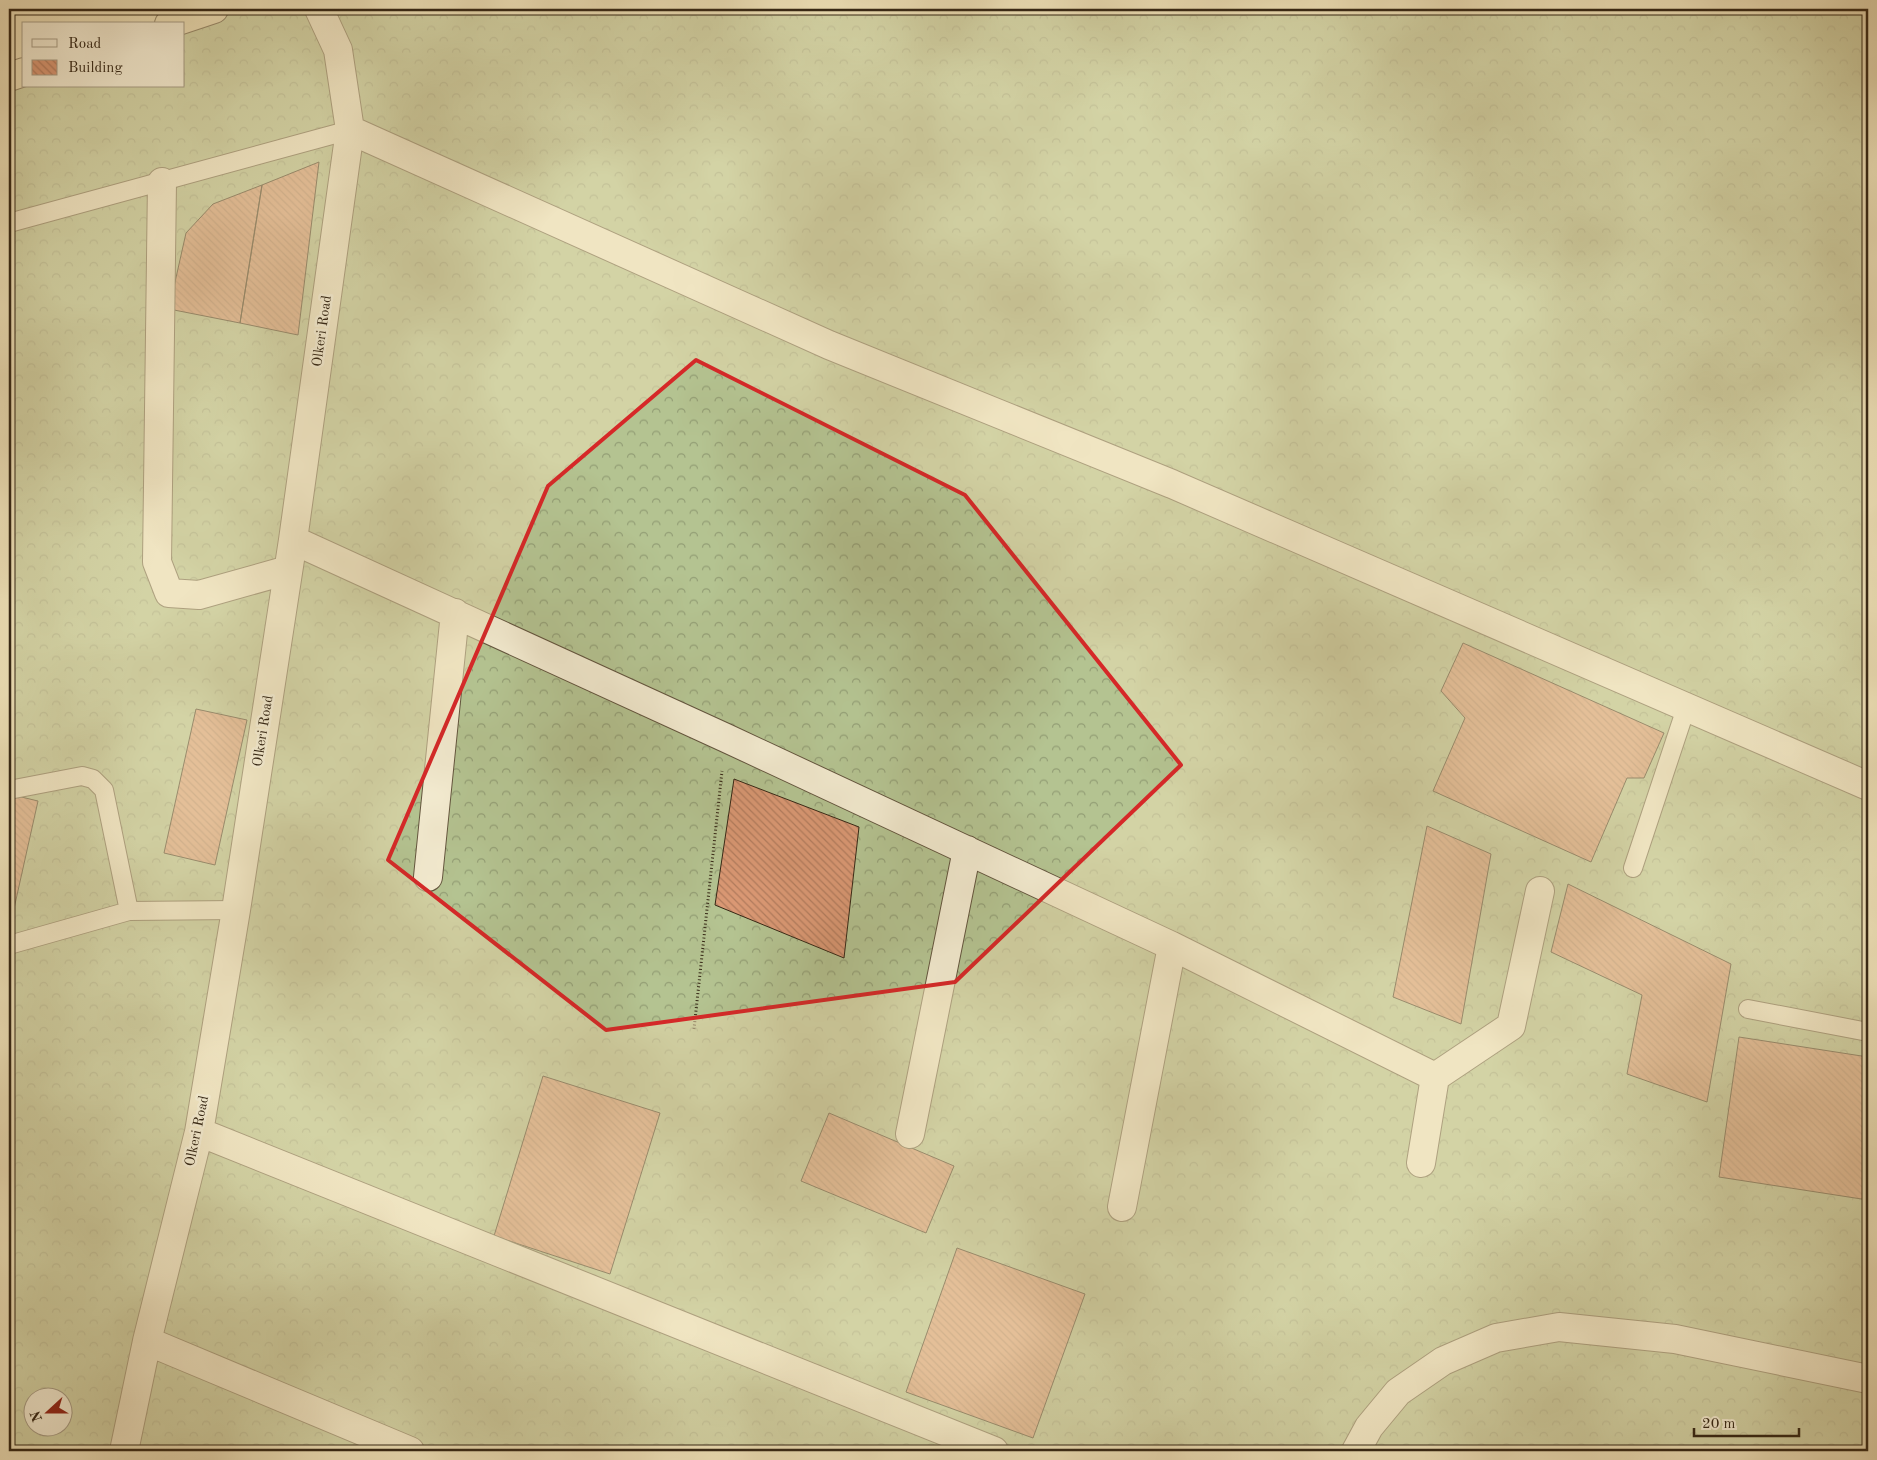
<svg xmlns="http://www.w3.org/2000/svg" width="1877" height="1460" viewBox="0 0 1877 1460" font-family="'Old Standard TT',serif">
	<defs>
		<pattern id="forest-crowns" width="20" height="18" patternUnits="userSpaceOnUse" patternTransform="scale(1.25)"><rect width="20" height="18" fill="#b4c391"/><path d="M2 6a3 3 0 1 1 6 0M12 15a3 3 0 1 1 6 0" fill="none" stroke="#939e75"/></pattern>
		<pattern id="building-back-hatch" width="6" height="6" patternUnits="userSpaceOnUse" patternTransform="scale(1.25)"><rect width="6" height="6" fill="#da9874"/><path d="M-1 5l2 2M0 0l6 6M5-1l2 2" fill="none" stroke="#b27c5e"/></pattern>
	</defs>
	<rect width="100%" height="100%" fill="#ede0b7"/>
	<filter id="stains"><feTurbulence type="fractalNoise" baseFrequency=".004" numOctaves="4"/><feColorMatrix values="0 0 0 0 .2 0 0 0 0 .09 0 0 0 0 .02 0 0 0 .5 -.17"/></filter>
	<radialGradient id="worn" r=".72"><stop offset=".6" stop-color="#630" stop-opacity="0"/><stop offset="1" stop-color="#630" stop-opacity=".3"/></radialGradient>
	<path fill="url(#forest-crowns)" stroke="#747553" fill-rule="evenodd" d="M231,9H1868V1451H9V77L24,86H184L183,24ZM32,1398H62V1428H32Z"/>
	<path fill="url(#building-back-hatch)" stroke="#352715" d="M319,162L298,335L240,323L262,185Z
		M262,185L240,323L169,309L186,233L213,204Z
		M1463,643L1664,733L1644,778H1627L1591,862L1433,791L1465,718L1441,691Z
		M196,709L247,720L215,865L164,853Z
		M734,779L859,827L844,958L715,905Z
		M9,794L38,801L9,931Z
		M1427,826L1491,854L1461,1024L1393,997Z
		M1568,884L1731,964L1707,1102L1627,1074L1642,995L1551,952Z
		M1739,1037L1868,1057V1200L1719,1177Z
		M543,1076L660,1113L610,1274L494,1236Z
		M829,1113L954,1166L926,1233L801,1181Z
		M957,1248L1085,1294L1033,1438L906,1392Z"/>
	<g fill="none" stroke-linecap="round" stroke-linejoin="round">
		<defs>
			<path id="lane" d="M9,223L350,130
				M9,790L82,776L93,779L104,790L129,911
				M1633,868L1686,708
				M9,945L129,911L236,910
				M1748,1009L1868,1032"/>
			<path id="street" d="M350,130L829,345L1172,484L1868,786
				M162,182L157,562L169,593L199,595L288,570
				M293,540L726,738L1172,946L1435,1077L1421,1163
				M428,877L455,613
				M1435,1077L1511,1026L1540,891
				M199,1132L994,1451
				M910,1134L967,850
				M1122,1207L1172,946
				M147,1341L410,1451
				M124,1451L147,1341L199,1132L236,910L293,540L350,130L338,50L319,9
				M1356,1451L1369,1427L1398,1392L1443,1361L1496,1338L1559,1327L1675,1339L1868,1379"/>
			<path id="highway" d="M169,24L214,9
				M9,77L24,72"/>
		</defs>
		<use href="#lane" stroke="#63553e" stroke-width="20"/>
		<use href="#street" stroke="#63553e" stroke-width="30"/>
		<use href="#highway" stroke="#352715" stroke-width="30"/>
		<path stroke="#352715" stroke-width="3" stroke-dasharray="1 2.5" stroke-linecap="butt" d="M694,1029L722,771"/>
		<use href="#lane" stroke="#f3ebd0" stroke-width="18"/>
		<use href="#street" stroke="#f3ebd0" stroke-width="28"/>
		<use href="#highway" stroke="#ede0b7" stroke-width="28"/>
	</g>
	<path d="M0 0H1877V1460H0ZM696,360L965,495L1181,765L955,982L606,1030L388,860L548,486Z" fill="#ede0b7" fill-opacity=".55" fill-rule="evenodd"/>
	<path fill="none" stroke="#d62828" stroke-width="4" stroke-linejoin="round" d="M696,360L965,495L1181,765L955,982L606,1030L388,860L548,486Z"/>
	<g text-anchor="middle" dominant-baseline="central" stroke-width="5" stroke-linejoin="round" paint-order="stroke">
		<g font-size="14" fill="#352715" stroke="#f3ebd0">
			<text transform="translate(322 331) rotate(-82)">Olkeri Road</text>
			<text transform="translate(263 731) rotate(-81)">Olkeri Road</text>
			<text transform="translate(197 1131) rotate(-78)">Olkeri Road</text>
		</g>
	</g>
	<rect width="1877" height="1460" fill="none" stroke="#ede0b7" stroke-width="30"/>
	<rect x="10" y="10" width="1857" height="1440" fill="none" stroke="#352715" stroke-width="2.5"/>
	<rect x="15" y="15" width="1847" height="1430" fill="none" stroke="#352715"/>
	<rect x="22" y="22" width="162" height="65" fill="#f3ebd0" stroke="#a79d85"/>
	<rect x="32" y="39" width="25" height="8" fill="#f3ebd0" stroke="#a79d85"/>
	<text x="68" y="48" font-size="15" fill="#352715">Road</text>
	<rect x="32" y="60" width="25" height="15" fill="url(#building-back-hatch)" stroke="#a79d85"/>
	<text x="68" y="72" font-size="15" fill="#352715">Building</text>
	<g transform="translate(48 1412) rotate(249)"><circle r="24" fill="#f3ebd0" stroke="#a79d85"/>
	<path d="M0-4L9 19L0 12L-9 19Z" fill="#8f2418"/>
	<text y="-8" font-size="14" font-weight="bold" text-anchor="middle" fill="#352715">N</text>
	</g>
	<path d="M1694 1428v8h105v-8" fill="none" stroke="#352715" stroke-width="2.5"/>
	<text x="1702" y="1428" font-size="15" fill="#352715" stroke="#f3ebd0" stroke-width="4" paint-order="stroke">20 m</text>
	<rect width="100%" height="100%" filter="url(#stains)"/>
	<rect width="100%" height="100%" fill="url(#worn)"/>
</svg>
